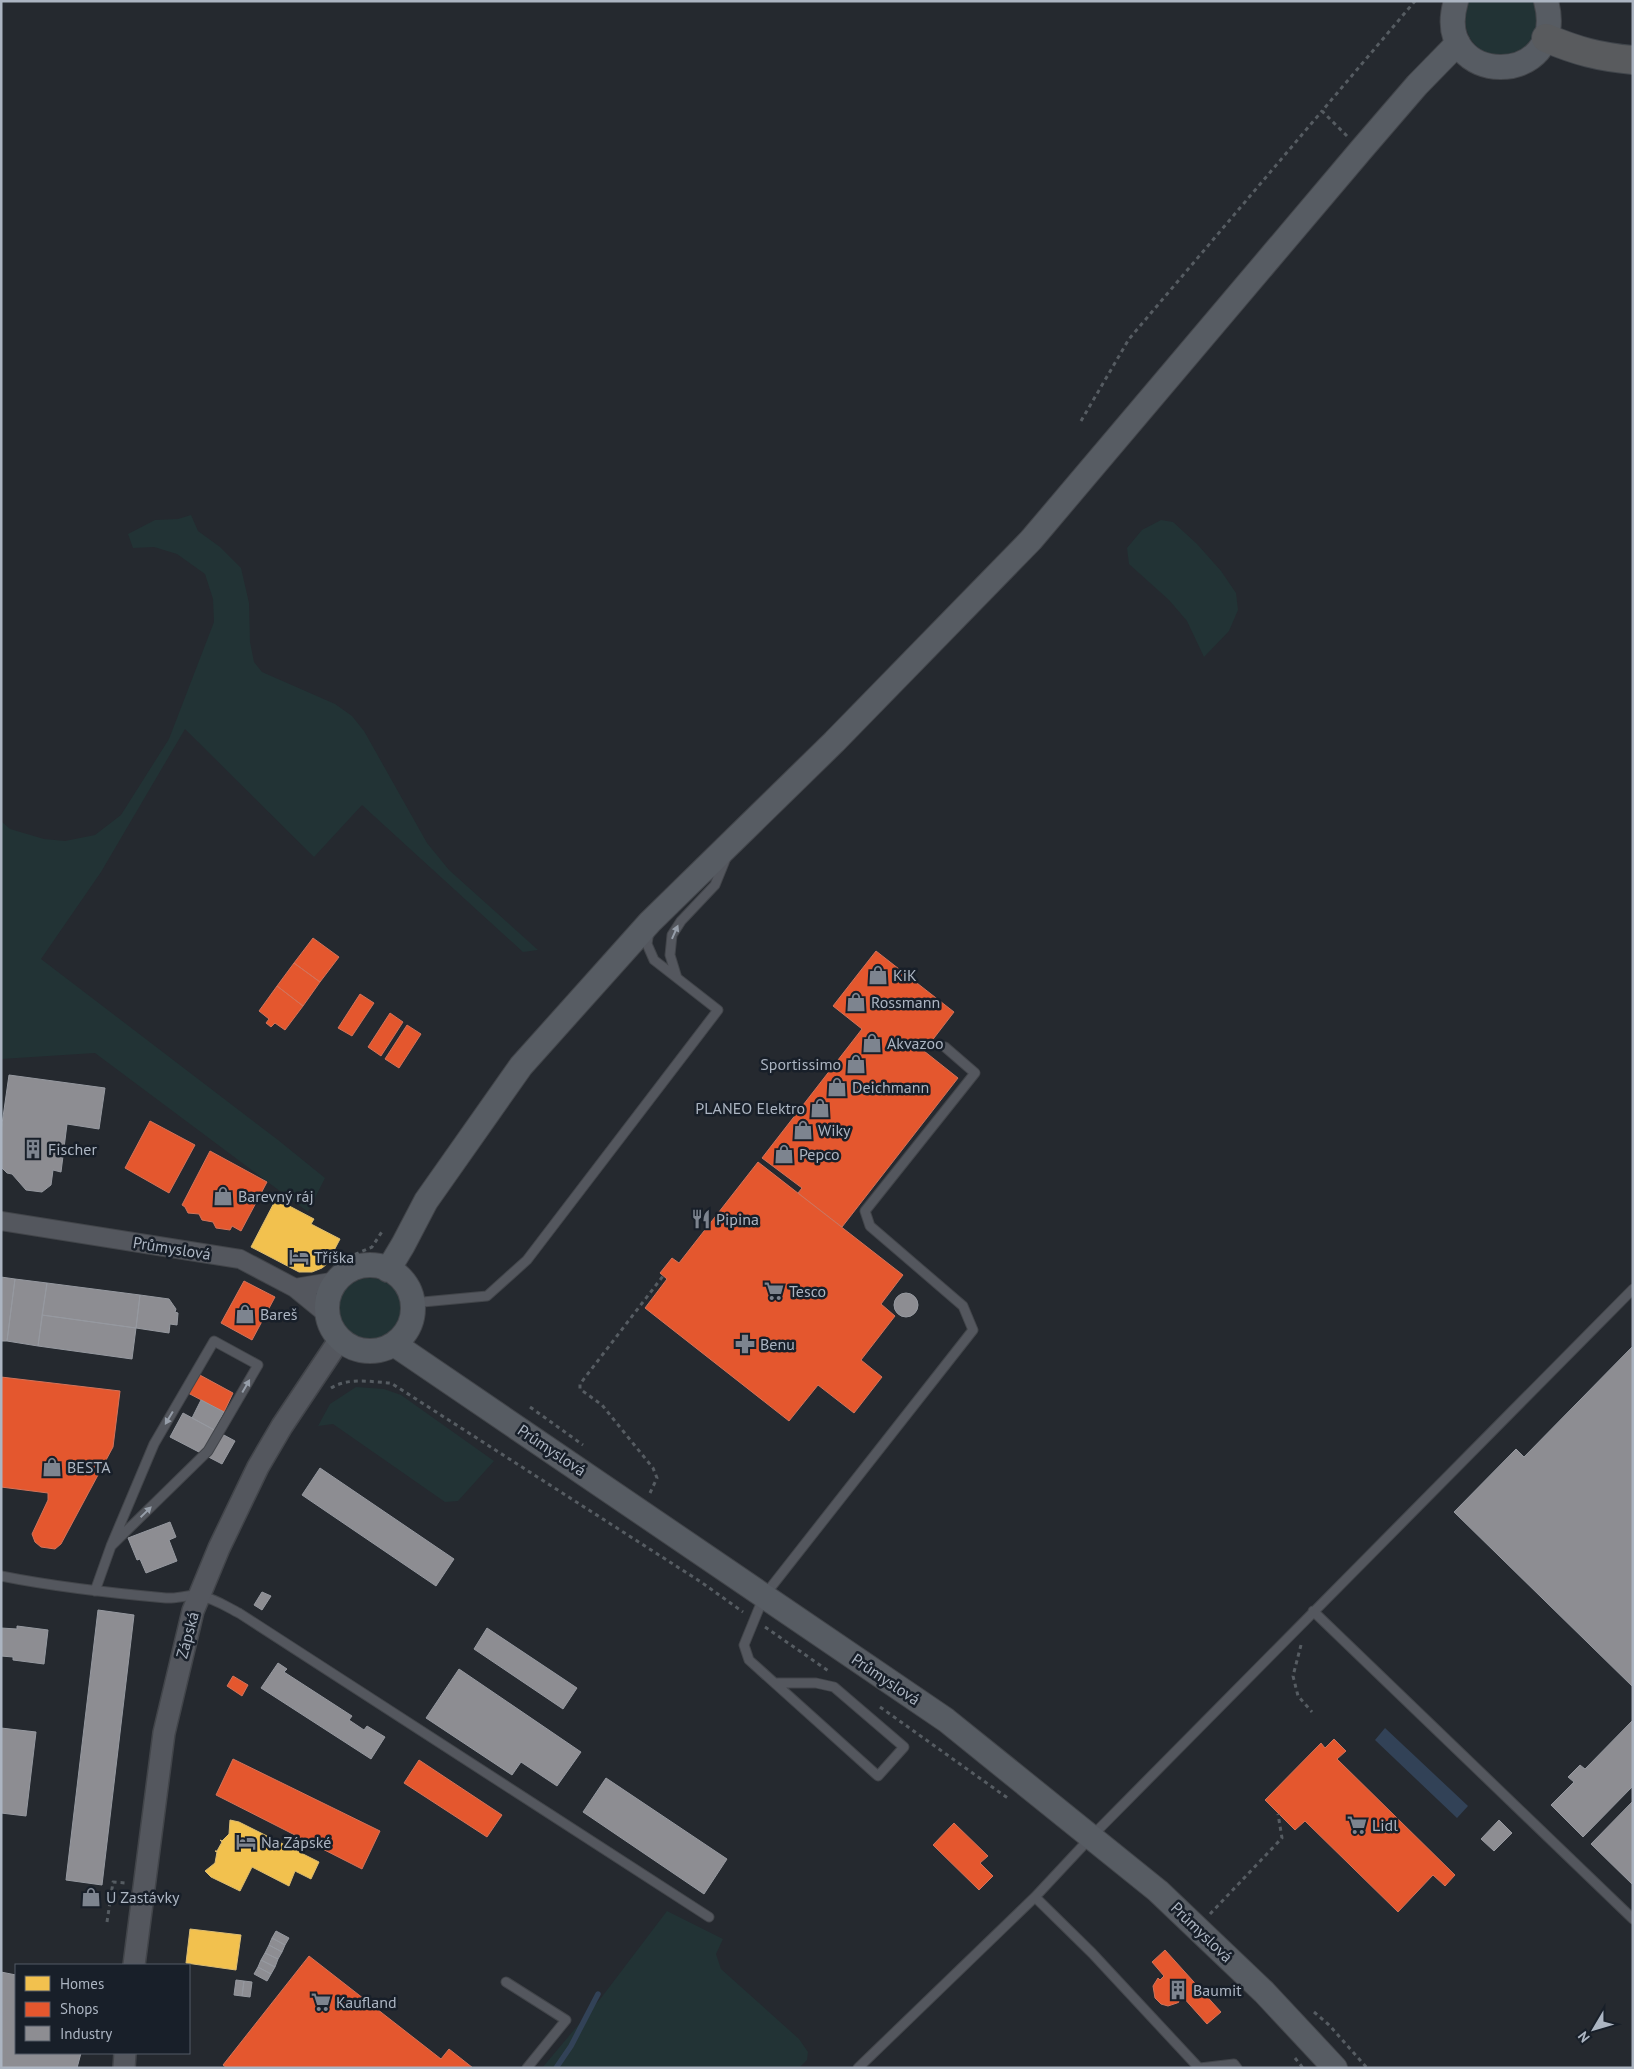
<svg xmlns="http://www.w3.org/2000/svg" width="1634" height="2069" viewBox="0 0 1634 2069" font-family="'PT Sans',sans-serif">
	<rect width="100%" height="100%" fill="#25292f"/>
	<path fill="#223335" d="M1469,1H1534C1538,12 1539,25 1534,35C1510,77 1450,50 1469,1Z
		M191,515L198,531L220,547L241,568L249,603L250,642L254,662L262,672L335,704L352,716L364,731L427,843L449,870L538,950L523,952L362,805L314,857L185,729L101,872L41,959L278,1140L325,1178L308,1212L95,1053L1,1059V821L10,829L44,839L65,841L95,835L121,815L169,739L214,622L213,599L205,574L177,554L154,547L133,548L128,534L155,520L178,519Z
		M1161,520L1173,522L1197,544L1221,571L1236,593L1238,610L1229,631L1204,657L1187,621L1169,600L1129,564L1127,548L1142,530Z
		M338 1310a32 32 0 1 1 64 0a32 32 0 1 1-64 0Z
		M356,1387L384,1389L401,1395L494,1461L458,1501L445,1502L333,1424L318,1426L330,1404Z
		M667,1911L723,1939L716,1954L721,1969L799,2039L808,2052L807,2060L799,2068H542L601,1998Z"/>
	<path fill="#324257" d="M1385,1728L1468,1806L1457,1818L1375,1740Z"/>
	<path fill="#f2c14e" stroke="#ddbd71" d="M276,1199L314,1219L311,1224L340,1239L327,1264L322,1268L312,1272H299L251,1247Z
		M230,1820L239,1822L319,1862L311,1879L295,1871L289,1886L252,1867L240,1891L211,1877L205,1871L215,1863L217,1852L215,1851H217L222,1842L220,1840L222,1841L229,1834Z
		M190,1929L241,1935L236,1970L186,1963Z"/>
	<path fill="#e4572e" stroke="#d3735a" d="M313,938L339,957L320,982L294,963Z
		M876,951L954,1012L924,1051L958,1078L842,1227L798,1193L802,1188L762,1158L862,1029L833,1006Z
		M294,963L320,982L303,1006L277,986Z
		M277,986L303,1006L285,1030L275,1023L271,1027L266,1023L269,1019L259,1011Z
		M360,994L374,1003L352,1036L338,1028Z
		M390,1013L403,1022L381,1056L368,1047Z
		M407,1025L421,1034L399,1068L385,1059Z
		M150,1121L195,1145L169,1193L125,1168Z
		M210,1151L267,1182L241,1231L232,1226L230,1230L216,1228L213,1222L202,1220L199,1214L188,1213L185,1207L182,1205Z
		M758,1162L903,1275L881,1304L895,1316L861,1360L882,1377L854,1413L818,1385L789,1421L645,1308L667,1279L660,1273L672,1258L679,1263Z
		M244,1281L275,1297L252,1340L221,1323Z
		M198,1374L233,1393L224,1412L188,1393Z
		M1,1377L120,1391L113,1447L61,1544L55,1549L41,1547L35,1542L32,1534L48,1500V1493L1,1487Z
		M233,1676L248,1685L242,1696L227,1686Z
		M1334,1739L1346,1751L1337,1759L1455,1875L1445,1886L1433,1875L1398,1912L1305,1821L1295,1830L1265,1800L1321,1743L1325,1748Z
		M233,1759L380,1831L362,1869L216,1795Z
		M419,1760L502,1815L487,1837L404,1783Z
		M954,1823L988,1856L980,1863L993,1876L979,1890L933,1845Z
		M1165,1950L1221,2012L1207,2024L1182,1996L1178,2000L1179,2002L1177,2003L1168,2006L1161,2004L1155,1998L1153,1986L1158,1978L1160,1980L1164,1976L1152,1962Z
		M309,1956L441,2059L449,2049L473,2068H227L223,2065Z"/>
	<path fill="#8d8d92" stroke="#9699a0" d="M9,1075L105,1088L99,1129L67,1124L61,1172L53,1170L51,1185L42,1192L26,1190L12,1174L7,1173L1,1167V1131Z
		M1,1277L15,1279L7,1341H1Z
		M15,1279L47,1283L38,1346L7,1341Z
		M47,1283L140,1295L136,1328L42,1315Z
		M894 1305a12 12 0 1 1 24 0a12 12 0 1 1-24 0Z
		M140,1295L169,1299L176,1309L175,1312L178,1313L177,1325L170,1324L169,1333L136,1328Z
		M42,1315L136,1328L132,1359L38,1346Z
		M1633,1346V1687L1454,1512L1516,1449L1524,1457Z
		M201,1400L224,1412L214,1430L192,1418Z
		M183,1413L235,1441L222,1464L170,1437Z
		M320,1468L454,1559L436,1586L302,1495Z
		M170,1522L176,1537L169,1540L177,1561L146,1573L140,1559L137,1560L128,1538Z
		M262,1592L271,1596L262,1610L254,1605Z
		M98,1610L134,1615L102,1885L66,1880Z
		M17,1626L48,1630L44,1664L13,1660V1657L1,1656V1628L17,1629Z
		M487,1628L577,1688L563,1709L474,1649Z
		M278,1663L287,1669L284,1672L352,1716L349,1720L364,1730L367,1726L385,1737L371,1759L261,1688Z
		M459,1669L581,1752L557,1786L521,1762L512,1775L426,1718Z
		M1633,1720V1786L1583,1837L1551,1805L1574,1782L1568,1777L1580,1765L1585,1769Z
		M1,1728L36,1732L26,1816L1,1813Z
		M606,1778L727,1859L704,1894L583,1812Z
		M1633,1801V1885L1591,1844Z
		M1499,1820L1512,1833L1494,1851L1481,1839Z
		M276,1931L289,1938L285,1945L272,1938Z
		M272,1938L285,1945L282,1952L269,1945Z
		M269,1945L282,1952L278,1959L265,1953Z
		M265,1953L278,1959L275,1967L261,1960Z
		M261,1960L275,1967L271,1974L258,1967Z
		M258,1967L271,1974L267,1981L254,1974Z
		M1,1972L16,1975V2053H81L77,2068H1Z
		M236,1980L244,1981L242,1996L234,1995Z
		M244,1981L252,1982L250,1997L242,1996Z"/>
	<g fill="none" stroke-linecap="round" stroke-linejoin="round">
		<path stroke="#324257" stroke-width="5.5" d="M556,2068L571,2046L598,1994"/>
		<defs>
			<path id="service" d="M677,978L670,955L672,935L681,921L715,885L726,858
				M412,1303L487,1296L527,1260L718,1010L654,960L647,944L649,931
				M1,1576C56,1587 110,1593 166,1598C177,1599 189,1594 200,1596C214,1598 227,1607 239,1613L709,1917
				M95,1591L111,1546L154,1444L214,1341L258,1365L208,1451L111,1546
				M1313,1611L1633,1919
				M775,1683H816L834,1687L904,1747L878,1776L749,1660L744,1645L764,1596L973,1330L963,1306L870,1226L865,1211L975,1073L945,1047
				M506,1982L566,2020L527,2068
				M858,2068L1035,1897
				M1199,2068L1092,1953L1035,1897L1092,1836L1633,1289
				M1200,2068L1234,2064L1237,2068"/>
			<path id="minor" d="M1,1221L240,1259L295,1288L328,1315
				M295,1288L337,1281"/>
			<path id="tertiary" d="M134,1965L164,1733L193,1611L219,1548L258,1467L282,1426L340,1339
				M124,2068L125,2053"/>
			<path id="secondary" d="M1456,1C1430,88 1570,90 1546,1
				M327 1308a43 43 0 1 1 86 0a43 43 0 1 1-86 0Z
				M388,1270L403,1245L426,1201L521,1066L650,922L834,742L1031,540L1361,150L1417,85L1458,43
				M394,1344L946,1720L1158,1891L1264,1992L1335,2068"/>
			<path id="motorway" d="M1546,38C1577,51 1599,57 1633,60"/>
		</defs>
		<use href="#service" stroke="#42454a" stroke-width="11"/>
		<use href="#minor" stroke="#42454a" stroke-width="20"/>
		<use href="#tertiary" stroke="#42454a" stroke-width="24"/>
		<use href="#secondary" stroke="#42454a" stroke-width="26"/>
		<use href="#motorway" stroke="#40454b" stroke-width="30"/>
		<path stroke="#565c62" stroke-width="3" stroke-dasharray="4 4" stroke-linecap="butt" d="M1347,136L1322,111L1415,1
			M1081,421L1129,339L1322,111
			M333,1264L372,1247L383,1230
			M331,1388C349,1377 371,1382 391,1383L701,1582L743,1612
			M530,1407L583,1445
			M650,1493L657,1478L653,1468L602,1405L580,1389V1384L663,1276
			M765,1627L830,1672
			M1301,1645L1293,1676L1298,1696L1312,1712
			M880,1707L1009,1799
			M1210,1914L1282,1838L1278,1814
			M107,1922L113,1882L126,1883
			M1314,2012L1329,2025L1367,2068
			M1295,2058L1303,2068"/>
		<use href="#service" stroke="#54575e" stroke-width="9"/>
		<use href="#minor" stroke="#54575e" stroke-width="18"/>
		<use href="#tertiary" stroke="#54575e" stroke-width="21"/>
		<use href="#secondary" stroke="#575c63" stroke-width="24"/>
		<use href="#motorway" stroke="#595b5e" stroke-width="28"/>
	</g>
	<defs><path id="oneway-solid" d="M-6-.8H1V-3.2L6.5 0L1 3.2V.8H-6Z" transform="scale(1.25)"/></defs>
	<g fill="#969ea9">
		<use href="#oneway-solid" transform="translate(675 932) rotate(-66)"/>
		<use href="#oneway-solid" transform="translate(246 1386) rotate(-60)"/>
		<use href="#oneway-solid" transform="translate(169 1418) rotate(121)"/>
		<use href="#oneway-solid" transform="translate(146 1512) rotate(-44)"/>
	</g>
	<defs>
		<symbol id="shop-bare" viewBox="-9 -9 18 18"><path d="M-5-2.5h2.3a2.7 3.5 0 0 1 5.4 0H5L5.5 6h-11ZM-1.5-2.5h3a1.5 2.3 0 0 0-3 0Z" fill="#7d848f" stroke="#181f29" stroke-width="2.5" paint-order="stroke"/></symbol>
		<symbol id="building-bare" viewBox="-9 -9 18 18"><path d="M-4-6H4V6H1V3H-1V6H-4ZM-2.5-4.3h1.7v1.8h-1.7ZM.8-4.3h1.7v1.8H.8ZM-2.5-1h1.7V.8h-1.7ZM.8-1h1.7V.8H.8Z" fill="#7d848f" stroke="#181f29" stroke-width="2.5" paint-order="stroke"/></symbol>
		<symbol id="restaurant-bare" viewBox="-9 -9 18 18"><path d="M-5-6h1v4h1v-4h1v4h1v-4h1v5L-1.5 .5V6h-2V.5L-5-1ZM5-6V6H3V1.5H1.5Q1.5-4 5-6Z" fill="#7d848f" stroke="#181f29" stroke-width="2.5" paint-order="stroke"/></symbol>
		<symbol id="hotel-bare" viewBox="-9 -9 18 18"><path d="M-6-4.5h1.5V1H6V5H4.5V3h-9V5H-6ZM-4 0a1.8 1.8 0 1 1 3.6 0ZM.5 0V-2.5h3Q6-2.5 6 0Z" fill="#7d848f" stroke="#181f29" stroke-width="2.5" paint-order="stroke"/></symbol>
		<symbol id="supermarket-bare" viewBox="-9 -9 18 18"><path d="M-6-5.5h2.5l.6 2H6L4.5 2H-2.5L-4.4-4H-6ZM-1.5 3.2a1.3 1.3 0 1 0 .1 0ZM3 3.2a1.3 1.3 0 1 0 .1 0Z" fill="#7d848f" stroke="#181f29" stroke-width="2.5" paint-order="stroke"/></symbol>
		<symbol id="pharmacy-bare" viewBox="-9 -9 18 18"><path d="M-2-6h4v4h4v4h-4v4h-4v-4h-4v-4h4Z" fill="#7d848f" stroke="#181f29" stroke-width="2.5" paint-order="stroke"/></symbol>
	</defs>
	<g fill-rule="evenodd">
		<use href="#shop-bare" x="864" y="961" width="28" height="28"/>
		<use href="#shop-bare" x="842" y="988" width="28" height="28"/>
		<use href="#shop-bare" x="858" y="1029" width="28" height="28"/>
		<use href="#shop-bare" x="842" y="1050" width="28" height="28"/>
		<use href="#shop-bare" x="823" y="1073" width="28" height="28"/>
		<use href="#shop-bare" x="806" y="1094" width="28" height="28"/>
		<use href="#shop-bare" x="789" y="1116" width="28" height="28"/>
		<use href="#building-bare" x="19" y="1135" width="28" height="28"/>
		<use href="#shop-bare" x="770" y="1140" width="28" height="28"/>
		<use href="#shop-bare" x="209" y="1182" width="28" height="28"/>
		<use href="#restaurant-bare" x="687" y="1205" width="28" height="28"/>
		<use href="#hotel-bare" x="285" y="1243" width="28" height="28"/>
		<use href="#supermarket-bare" x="760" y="1277" width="28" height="28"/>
		<use href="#shop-bare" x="231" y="1300" width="28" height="28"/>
		<use href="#pharmacy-bare" x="731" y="1330" width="28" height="28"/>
		<use href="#shop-bare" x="38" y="1453" width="28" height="28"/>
		<use href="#supermarket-bare" x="1343" y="1811" width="28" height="28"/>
		<use href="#hotel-bare" x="232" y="1828" width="28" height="28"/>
		<use href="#shop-bare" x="77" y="1883" width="28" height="28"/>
		<use href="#building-bare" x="1164" y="1976" width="28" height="28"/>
		<use href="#supermarket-bare" x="307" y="1988" width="28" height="28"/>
	</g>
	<g text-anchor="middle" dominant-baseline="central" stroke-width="5" stroke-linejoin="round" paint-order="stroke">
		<g font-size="16" fill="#acb5c2" stroke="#181f29" text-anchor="start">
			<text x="893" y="975">KiK</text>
			<text x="871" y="1002">Rossmann</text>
			<text x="887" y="1043">Akvazoo</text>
			<text x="841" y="1064" text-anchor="end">Sportissimo</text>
			<text x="852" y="1087">Deichmann</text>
			<text x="805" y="1108" text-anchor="end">PLANEO Elektro</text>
			<text x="818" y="1130">Wiky</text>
			<text x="48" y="1149">Fischer</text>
			<text x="799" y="1154">Pepco</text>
			<text x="238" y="1196">Barevný ráj</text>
			<text x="716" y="1219">Pipina</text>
			<text x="314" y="1257">Tříška</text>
			<text x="789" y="1291">Tesco</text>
			<text x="260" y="1314">Bareš</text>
			<text x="760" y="1344">Benu</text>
			<text x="67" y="1467">BESTA</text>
			<text x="1372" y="1825">Lidl</text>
			<text x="261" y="1842">Na Zápské</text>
			<text x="106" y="1897">U Zastávky</text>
			<text x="1193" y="1990">Baumit</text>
			<text x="336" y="2002">Kaufland</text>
		</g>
		<g font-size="16" fill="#acb5c2" stroke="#181f29">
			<text transform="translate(172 1248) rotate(9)">Průmyslová</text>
			<text transform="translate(552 1450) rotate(34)">Průmyslová</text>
			<text transform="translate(187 1635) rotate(-75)">Zápská</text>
			<text transform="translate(886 1679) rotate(34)">Průmyslová</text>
			<text transform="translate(1202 1932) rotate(44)">Průmyslová</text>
		</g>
	</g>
	<rect width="1634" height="2069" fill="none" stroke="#acb5c2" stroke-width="5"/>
	<rect x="15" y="1964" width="175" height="90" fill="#181f29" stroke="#535b66"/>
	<rect x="25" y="1976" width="25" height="15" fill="#f2c14e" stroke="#535b66"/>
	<text x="60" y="1989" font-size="15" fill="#acb5c2">Homes</text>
	<rect x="25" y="2002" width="25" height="15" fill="#e4572e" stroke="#535b66"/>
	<text x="60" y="2014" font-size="15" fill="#acb5c2">Shops</text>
	<rect x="25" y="2026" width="25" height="15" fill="#8d8d92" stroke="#535b66"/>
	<text x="60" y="2039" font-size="15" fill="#acb5c2">Industry</text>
	<g transform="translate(1594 2029) rotate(232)" stroke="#181f29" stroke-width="4" paint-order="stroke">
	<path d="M0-4L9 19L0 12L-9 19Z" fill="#acb5c2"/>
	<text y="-8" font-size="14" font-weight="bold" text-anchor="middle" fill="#acb5c2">N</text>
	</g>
</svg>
